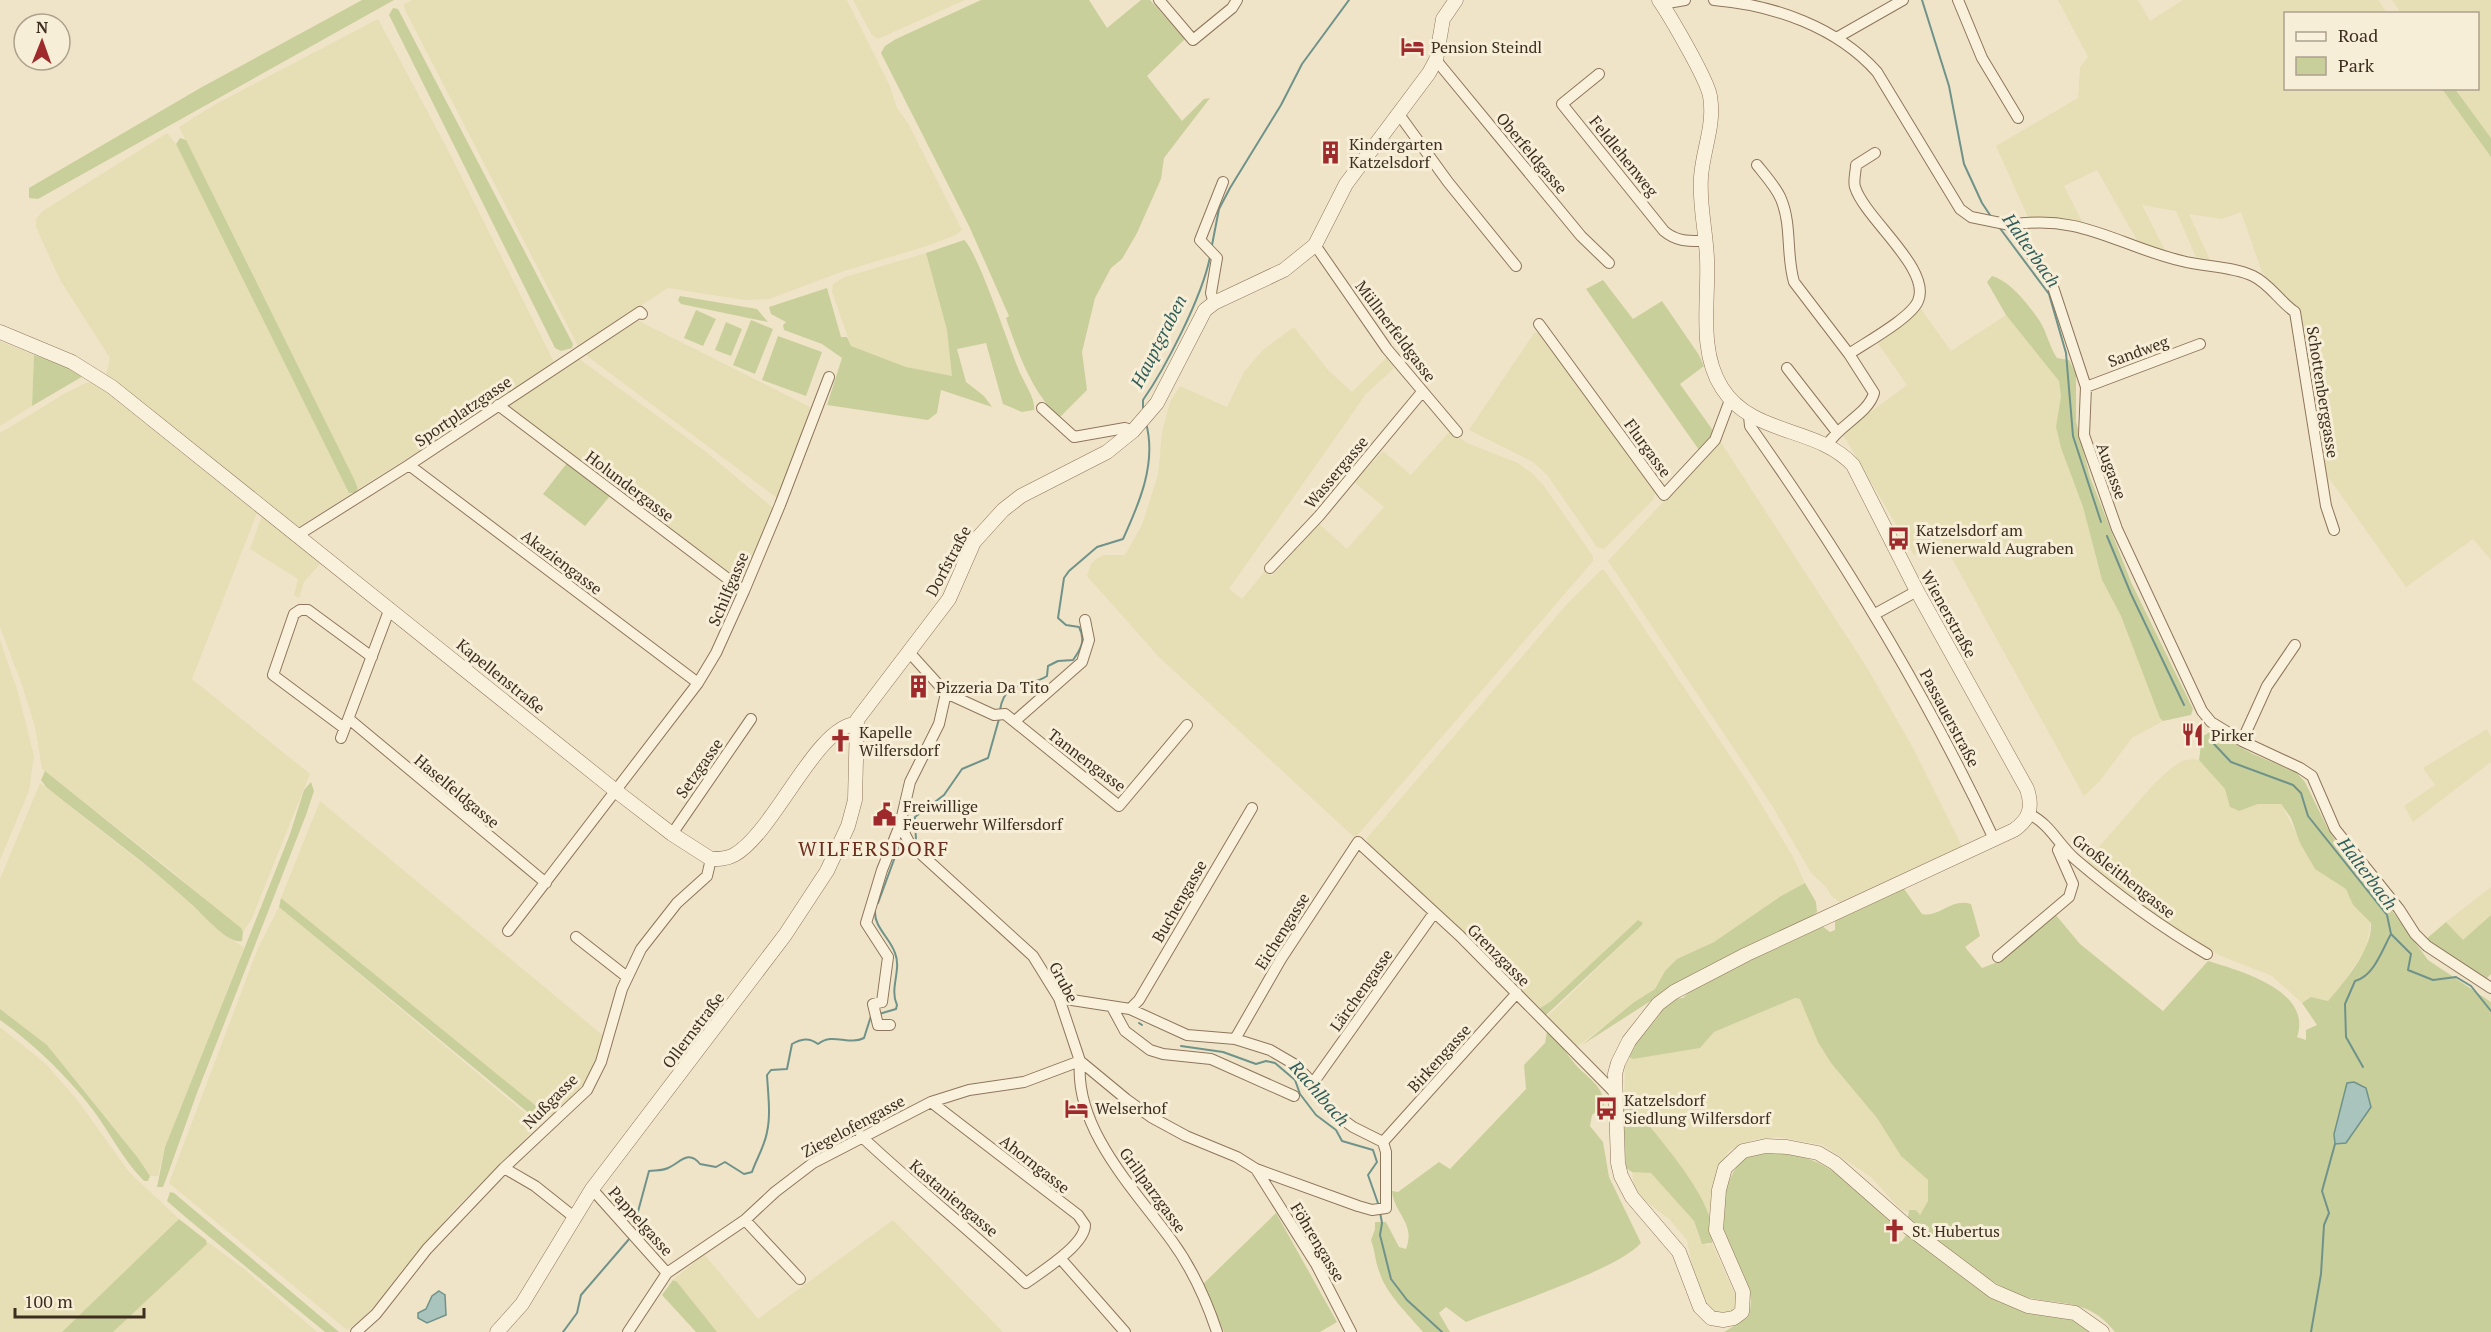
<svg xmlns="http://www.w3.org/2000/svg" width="2491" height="1332" viewBox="0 0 2491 1332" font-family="'PT Serif',serif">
	<rect width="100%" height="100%" fill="#f0e4c8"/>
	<path fill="#e6deb5" d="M412,0H847L890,86L897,108L908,123L962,230L956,235L927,246L844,271L769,299L744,300L668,288L578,346L405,10L404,4Z
		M853,0H965L878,39L872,35Z
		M2058,0H2138L2150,21L2183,0H2378L2387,13L2286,14V88L2442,89L2491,157V560L2473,539L2406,587L2329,478L2328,512L2300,318L2262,272L2241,212L2222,219L2189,214L2210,260L2196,257L2176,211L2142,205L2166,252L2138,242L2097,170L2064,186L2083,223L2028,217L1996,146L2078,98L2080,67L2088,57Z
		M2392,0H2491V138L2455,89L2478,88V14L2401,13Z
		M378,19L448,150L554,362L448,433L358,489L179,127L214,105Z
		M167,133L176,144L351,494L300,526H295L106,375L110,358L60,280L36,227V219L43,211Z
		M926,253L947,330L953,376H943L906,367L851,346L832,292L833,284L845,277Z
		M1921,309L1951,351L2006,315L2059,381L2061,396L2056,427L2061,448L2083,507L2102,580L2121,616L2163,721L2132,738L2099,782L2084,796L1941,539L1914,555L1842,433L1907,385L1877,342Z
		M635,319L810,407L811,415L777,498L587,356L586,354Z
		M1294,327L1329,371L1352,392L1387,357L1394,368L1366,394L1229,589L1242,599L1265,571L1272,576L1319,524L1347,549L1384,507L1354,482L1383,451L1411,475L1450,431L1467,443L1518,463L1533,474L1544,486L1593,556V561L1355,838L1159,657L1087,576L1091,564L1096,559L1104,555H1125L1142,525L1158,475L1162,432L1170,402L1180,386L1227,407L1244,372L1263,350Z
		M1534,333H1539L1656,491L1653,500L1604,549L1597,547L1547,475L1533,462L1469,430Z
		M0,341L34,355L32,406L0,426Z
		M578,358L705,451L773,508L744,583L510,408L508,405Z
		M94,382L257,513L192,679L310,774L252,918L243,932L168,868L42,769L35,727L22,685L0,627V433L64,394L86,383Z
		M1720,441L1866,666L1912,746L1962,846L1840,902L1832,897L1826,887L1811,873L1773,807L1608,561Z
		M262,516L321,563L304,582L299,598L294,595L298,579L250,549Z
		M1601,570H1604L1621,594L1749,784L1792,855L1805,883L1781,896L1714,942L1677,959L1665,971L1655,989L1575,1048L1549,1018V1015L1641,926L1638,920L1550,1002L1540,1008L1368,843L1367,838L1567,604Z
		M0,640L18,692L34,756L29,791L0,860Z
		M2487,729L2491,737V762L2413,822L2404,806L2435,785L2423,768Z
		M2193,759L2199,760L2225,789L2230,807L2239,811L2258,804H2281L2315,869L2347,889L2353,905L2371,922L2366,948L2342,985L2328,1001L2311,997L2302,1003L2272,976L2221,956L2187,938L2086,862L2152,786L2170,769L2182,761Z
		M40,783L170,885L221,932L244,948L165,1147L158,1176H150L138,1158L47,1045L0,1009V879Z
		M320,801L606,1038L584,1084L554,1114L547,1116L281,898Z
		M2491,887V915L2463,941L2446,922Z
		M279,907L537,1123V1127L452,1212L391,1288L362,1319L347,1330L169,1183L258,948Z
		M1795,998L1800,999L1803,1004L1831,1063L1877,1118L1901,1156L1928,1180V1201L1922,1214L1919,1215L1912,1209L1907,1212L1900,1209L1871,1177L1823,1145L1778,1137L1752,1140L1730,1150L1721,1163L1709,1218L1692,1183L1671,1152L1624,1096L1625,1066L1629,1059L1700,1048L1714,1032Z
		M0,1027L46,1064L78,1101L129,1172L179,1219L62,1332H0Z
		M1637,1171L1651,1172L1694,1221L1699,1237L1708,1246L1712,1243L1736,1297L1737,1304L1733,1312L1716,1313L1703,1301L1695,1280L1687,1240L1669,1219L1644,1200L1634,1186L1632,1172Z
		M893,1220L1003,1332H717L673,1280L704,1254L758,1319Z
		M208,1242L244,1269L317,1332H113Z"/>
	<path fill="#c9cf9b" d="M362,0H394L38,199L29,198V188L202,87Z
		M981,0H1089L1107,28L1141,0H1150L1185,39L1147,76L1182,121L1204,99L1210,98L1164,158L1161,179L1137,233L1122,259L1111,268L1095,298L1082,352L1087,390L1059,418C1032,391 1021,360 1008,324L1006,318L1009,316L969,226L881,53L885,46L896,39Z
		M393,8L398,9L573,344L572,348L561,351L555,348L389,15Z
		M2442,89H2455L2491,138V157Z
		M180,138L186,140L354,479L358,489L355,493H349L176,144Z
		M964,240C977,250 1009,346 1018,368C1022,380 1036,398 1034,410L1022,412L1003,404L986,343L957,349L966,382L984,396L992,407L941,390L937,413L928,420L827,405L842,358L822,344L784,330L783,325L786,322L771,314L769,307L827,288L841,337H847L851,346L906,367L952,376L947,330L926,253Z
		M1992,276C2010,281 2028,304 2039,320C2047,332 2049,346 2057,358L2069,360L2076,374V421L2090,477L2131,582L2193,709L2191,715L2163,721L2160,718L2121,616L2102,580L2083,507L2061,448L2056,427L2061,396L2059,381L2006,315L1987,282Z
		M1603,280L1633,319L1662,301L1699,355L1704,366L1680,384L1714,432L1699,450L1586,289Z
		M680,296L757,309L768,322L681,304L678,300Z
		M696,310L716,319L703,346L684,338Z
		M751,320L773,329L755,374L733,365Z
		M726,322L742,329L731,356L715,350Z
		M778,336L822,352L806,396L762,380Z
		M34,355L76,369L85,375L32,406Z
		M567,463L610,496L585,526L543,494Z
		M2211,731L2253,754L2296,772L2305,782L2328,829L2339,846L2360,867L2428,960L2491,1002V1332H2115C2083,1290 2046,1311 2006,1289C1971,1270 1939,1242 1908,1217L1909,1210H1916L1920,1215L1928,1201V1180L1901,1156L1877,1118L1831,1063L1818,1042L1800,999L1795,998L1714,1032L1700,1048L1633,1059L1626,1056C1638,1040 1662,996 1683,998L1690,991L1758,955L1822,926L1830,932L1835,930V920L1902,886L1922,914C1940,918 1950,898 1971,904L1980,936L1965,947L1982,968L2000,961L2055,914L2080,944L2163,1011L2208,961C2241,971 2313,991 2297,1037L2306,1040V1030L2317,1025L2302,1003L2311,997L2328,1001C2344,983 2373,948 2371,923L2353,905L2346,889L2315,869L2300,843L2291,818L2281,804H2258L2239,811L2230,807L2225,789L2199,760L2202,737Z
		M45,771L241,928L243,932L242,941C228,945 202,913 191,904C146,862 94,826 46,787L41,780Z
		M311,782L314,791L306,815L197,1093L165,1182L163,1187H157L165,1147L290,834L304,790Z
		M1805,883L1816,902L1817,912L1804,922L1688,977L1582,1045L1633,1003L1655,989L1665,971L1677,959L1714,942L1781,896Z
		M281,898L541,1110V1118L536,1119L279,907Z
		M2491,915V974L2487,978L2425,940L2446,922L2463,940Z
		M1638,920L1643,923L1641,926L1545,1016L1540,1008L1550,1002Z
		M0,1009L47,1045L138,1158L150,1176L148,1181H144C123,1160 110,1133 93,1110C66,1075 35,1045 0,1020Z
		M1547,1032C1560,1041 1566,1053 1575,1064C1586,1077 1604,1085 1604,1105L1592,1115L1590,1126L1603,1142L1609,1177L1641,1243C1619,1269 1503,1307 1466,1322L1446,1307L1439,1313L1450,1332H1423C1408,1314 1386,1294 1379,1271C1375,1261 1375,1251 1371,1240L1375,1229V1222H1386L1399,1247L1406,1249C1416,1223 1394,1214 1392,1191L1398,1192L1439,1162L1450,1169L1526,1089L1524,1065L1545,1043Z
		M1622,1097H1626C1649,1128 1722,1203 1712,1243L1702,1244L1694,1221L1651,1173L1632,1172L1626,1168Z
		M1759,1152C1821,1149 1848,1182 1891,1219L1890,1235L1894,1244L1902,1241L1907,1234L1992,1293L2068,1315L2097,1332H1724L1747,1318C1762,1287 1728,1261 1724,1232C1721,1217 1722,1202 1727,1187C1734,1168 1739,1160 1759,1152Z
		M170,1192L174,1193L339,1332H325L189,1220L167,1201Z
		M1276,1213L1337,1322L1320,1332H1224L1203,1284Z
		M179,1219L206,1240L207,1244L113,1332H62Z
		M673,1280L677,1282L717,1332H696L662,1295Z"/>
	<path fill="#a9c4bc" stroke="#6f938a" stroke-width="1.5" d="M2354,1082L2366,1088L2371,1107L2346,1143L2335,1144L2334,1134L2347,1083Z
		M439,1291L445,1295L446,1315L427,1323L418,1318V1313L426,1309L432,1296Z"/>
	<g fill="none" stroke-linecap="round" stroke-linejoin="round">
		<path stroke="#6f938a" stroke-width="2" d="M1922,0L1949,86L1964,164L1982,203L1992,218
			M1999,227L2049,294L2066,353L2073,436L2101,522
			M1212,245L1219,209L1230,188L1281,105L1302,64L1349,0
			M1143,412V400C1166,367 1202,297 1210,257
			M2107,536L2131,594L2184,705
			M1000,710C1005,678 1028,689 1047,676L1048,666L1058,661L1073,660C1081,649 1086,640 1079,627L1066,625L1058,618L1064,578L1069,571L1097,547L1123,539C1139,504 1157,463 1146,423
			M2214,744L2231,762L2293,785L2301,793L2308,816L2387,915L2391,934L2411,954L2408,970L2433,980L2456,977L2471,986L2491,1011
			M915,817L916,841
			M907,827L915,817L944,795L962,769L988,758L999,719
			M878,903L902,838
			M875,911C874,927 890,938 895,953C902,970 889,988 897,1005L896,1009L879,1014
			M1139,1023L1142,1025
			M1181,1046L1223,1052L1256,1064L1266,1061L1275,1063L1295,1080L1300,1094L1316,1115L1336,1130L1342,1141L1373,1150L1377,1162L1368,1175L1379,1206
			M2363,1067L2346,1037L2345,1004L2355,981C2374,976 2382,950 2391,934
			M1380,1212L1382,1223L1380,1235L1391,1279L1407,1300L1442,1332
			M633,1230L649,1171C655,1170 662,1171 668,1168C680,1163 688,1149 700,1164L716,1167L725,1162L744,1174L752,1172C756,1160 765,1145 767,1132C771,1114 768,1094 767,1075L771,1070L787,1069L792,1044C801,1039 809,1037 818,1044C833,1032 848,1046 864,1038L871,1016
			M563,1332L577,1313L581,1295L630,1238
			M2311,1332L2321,1274L2324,1225L2329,1213L2322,1191L2335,1144"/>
		<defs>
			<path id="minor" d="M1159,0L1193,40L1232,8L1237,0
				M1714,0C1774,5 1837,27 1877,72L1960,209L1971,217L2010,225L2051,281L2086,387L2084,435L2117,529L2202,711L2211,722L2242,741L2300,768L2312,776L2335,829L2399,909L2415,934L2427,946L2491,988
				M1958,0L1982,58L2018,118
				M1662,4L1685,0
				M1838,37L1903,0
				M1436,60L1581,236L1609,263
				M1599,74L1562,104L1664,231C1677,242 1689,241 1705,241
				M1398,113L1448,182L1516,266
				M1757,165C1765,175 1776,187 1781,199C1792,225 1786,255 1794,282L1849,354L1874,393C1868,414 1840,424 1827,445
				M2010,225C2081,213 2118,246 2182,261C2205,267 2231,266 2253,276C2270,284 2280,302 2295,312L2326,506L2334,530
				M1315,245L1387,349L1457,432
				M1214,303L1211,293L1217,258L1200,240L1223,182
				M1539,324L1664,495L1715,440L1730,400
				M1849,354C1865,343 1911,318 1918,301C1932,269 1865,219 1855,187C1853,181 1856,171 1856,165L1875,153
				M1787,368L1836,431
				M2086,387L2200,344
				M498,405L744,591
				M1042,408L1074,437L1125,428L1133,431
				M1749,416L1750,426C1843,557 1926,694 1994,839
				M409,465L698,683
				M298,535L409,465L640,312L642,314
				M1270,568L1319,516L1422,392
				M1875,614L1917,591
				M908,651L946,693L939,724L910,782L900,825L910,844L1033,956L1059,998L1080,1061L1126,1099L1151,1117L1186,1136L1237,1157L1256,1169L1358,1206L1372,1210L1386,1208V1152L1383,1142L1353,1127L1331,1111L1307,1077L1294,1064L1270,1050L1235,1039L1187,1035L1130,1009L1059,998
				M946,693L994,715L1005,714L1119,806L1187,725
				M349,719L546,883
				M1015,721L1082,662L1089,640L1085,620
				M344,728L273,675L294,614L300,610H308L372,657
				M341,738L390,608
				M2242,741L2267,686L2295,645
				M2029,814C2050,824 2058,844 2075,859C2116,894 2161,927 2207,954
				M672,834L751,719
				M508,931L698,683L716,653L744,591L780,505L829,377
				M576,937L627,977
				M1998,957L2069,897L2073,884L2058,850L2061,846
				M1112,1007L1125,1031L1150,1050L1163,1054L1211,1059L1294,1096
				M1130,1009L1139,1000L1252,808
				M890,1025H878L873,1004L882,1002L888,957L866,923L882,870L900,825
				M1235,1039L1281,959L1358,842L1460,936L1615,1093
				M1080,1061C1074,1129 1135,1190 1172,1241C1191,1267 1207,1302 1217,1332
				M1313,1083L1434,913
				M861,1136C915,1187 973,1232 1026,1283C1041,1272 1085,1245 1085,1225L1078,1215L931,1102
				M1383,1142L1517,993
				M504,1168L535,1186L574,1217
				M1256,1169L1316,1264L1351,1332
				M592,1189L667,1273
				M745,1220L800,1279
				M1060,1258L1125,1332
				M356,1332L376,1314L427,1249L504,1168L587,1090L601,1062L622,989L641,949L677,903L707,876L711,859
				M628,1332L667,1273L745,1220L775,1192L813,1163L931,1102L969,1090L1024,1082L1080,1061"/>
			<path id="tertiary" d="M1659,0C1670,16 1707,79 1710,96C1715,125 1703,149 1701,177C1699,205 1706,231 1707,259C1709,301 1698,351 1722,388C1752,436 1817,426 1853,465L1917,591L2027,789C2033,807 2030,819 2014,830L1747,954L1674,992L1658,1004L1629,1041L1618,1063L1615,1074L1618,1163L1621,1176L1632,1197L1679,1252L1700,1307L1711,1318L1723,1320L1734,1318L1742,1312L1743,1292L1716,1230L1719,1190L1725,1168L1743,1151L1766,1146L1787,1147L1818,1153L1835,1163L1908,1227L1993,1291L2028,1306L2075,1313L2102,1332
				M0,332L72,362L112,387L616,791L672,834L711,859C719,859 727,859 734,855C774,833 816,726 856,724
				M497,1332L522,1304L592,1189L785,935L827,871L848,826L855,800L857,720L949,599L974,542L1003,510L1021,496L1107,452L1133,431L1157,403L1205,310L1214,303L1284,270L1315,245L1346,184L1429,73L1436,60L1443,19L1456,0"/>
		</defs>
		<use href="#minor" stroke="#8d765c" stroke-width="12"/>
		<use href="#tertiary" stroke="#8d765c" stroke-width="15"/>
		<use href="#minor" stroke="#faf1dc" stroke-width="10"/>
		<use href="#tertiary" stroke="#faf1dc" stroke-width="14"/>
	</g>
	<defs>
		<symbol id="hotel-bare" viewBox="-9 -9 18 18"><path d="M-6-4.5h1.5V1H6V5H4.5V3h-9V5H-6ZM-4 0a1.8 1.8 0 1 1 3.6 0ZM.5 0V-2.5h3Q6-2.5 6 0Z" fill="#9e2a2b" stroke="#f7eed8" stroke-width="2.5" paint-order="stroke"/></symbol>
		<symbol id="building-bare" viewBox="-9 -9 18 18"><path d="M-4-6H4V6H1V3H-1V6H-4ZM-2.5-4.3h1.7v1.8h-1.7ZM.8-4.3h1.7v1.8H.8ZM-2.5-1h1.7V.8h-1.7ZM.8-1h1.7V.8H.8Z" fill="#9e2a2b" stroke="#f7eed8" stroke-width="2.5" paint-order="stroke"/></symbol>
		<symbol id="bus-bare" viewBox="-9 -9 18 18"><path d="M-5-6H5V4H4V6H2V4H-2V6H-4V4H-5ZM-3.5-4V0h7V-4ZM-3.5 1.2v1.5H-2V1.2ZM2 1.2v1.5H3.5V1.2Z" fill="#9e2a2b" stroke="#f7eed8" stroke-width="2.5" paint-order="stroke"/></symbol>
		<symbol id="restaurant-bare" viewBox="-9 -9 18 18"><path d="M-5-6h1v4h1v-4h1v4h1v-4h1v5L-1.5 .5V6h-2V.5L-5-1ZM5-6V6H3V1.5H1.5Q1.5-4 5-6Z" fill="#9e2a2b" stroke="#f7eed8" stroke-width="2.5" paint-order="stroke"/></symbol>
		<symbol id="church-bare" viewBox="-9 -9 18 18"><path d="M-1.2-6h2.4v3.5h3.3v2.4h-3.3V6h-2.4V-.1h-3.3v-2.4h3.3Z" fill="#9e2a2b" stroke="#f7eed8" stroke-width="2.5" paint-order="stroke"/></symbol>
		<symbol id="civic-bare" viewBox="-9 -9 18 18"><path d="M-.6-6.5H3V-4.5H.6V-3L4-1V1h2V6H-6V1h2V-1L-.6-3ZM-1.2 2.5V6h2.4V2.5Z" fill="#9e2a2b" stroke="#f7eed8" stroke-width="2.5" paint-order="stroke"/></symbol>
	</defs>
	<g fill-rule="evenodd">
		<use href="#hotel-bare" x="1396" y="30" width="33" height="33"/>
		<use href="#building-bare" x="1314" y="136" width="33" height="33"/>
		<use href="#bus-bare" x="1882" y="522" width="33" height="33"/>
		<use href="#building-bare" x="902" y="670" width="33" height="33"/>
		<use href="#restaurant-bare" x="2176" y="718" width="33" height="33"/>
		<use href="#church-bare" x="824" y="724" width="33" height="33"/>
		<use href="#civic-bare" x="868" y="798" width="33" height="33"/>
		<use href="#hotel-bare" x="1060" y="1092" width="33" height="33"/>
		<use href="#bus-bare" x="1590" y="1092" width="33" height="33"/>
		<use href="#church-bare" x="1878" y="1214" width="33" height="33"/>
	</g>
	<g text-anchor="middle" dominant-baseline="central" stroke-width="6" stroke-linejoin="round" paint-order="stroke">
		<g font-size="16" fill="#3d2e20" stroke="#f7eed8" text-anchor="start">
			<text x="1431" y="47">Pension Steindl</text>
			<text x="1349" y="144">Kindergarten<tspan x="1349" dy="18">Katzelsdorf</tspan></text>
			<text x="1916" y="530">Katzelsdorf am<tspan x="1916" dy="18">Wienerwald Augraben</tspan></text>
			<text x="936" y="687">Pizzeria Da Tito</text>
			<text x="859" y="732">Kapelle<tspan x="859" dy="18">Wilfersdorf</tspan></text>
			<text x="2211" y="735">Pirker</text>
			<text x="903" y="806">Freiwillige<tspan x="903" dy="18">Feuerwehr Wilfersdorf</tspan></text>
			<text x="1624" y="1100">Katzelsdorf<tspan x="1624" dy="18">Siedlung Wilfersdorf</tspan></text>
			<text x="1095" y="1108">Welserhof</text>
			<text x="1912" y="1231">St. Hubertus</text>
		</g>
		<g font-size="16" fill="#3d2e20" stroke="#f7eed8">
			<text transform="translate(1532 153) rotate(50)">Oberfeldgasse</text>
			<text transform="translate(1624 156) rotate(51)">Feldlehenweg</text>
			<text transform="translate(1396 331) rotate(53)">Müllnerfeldgasse</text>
			<text transform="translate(2138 351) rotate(-20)">Sandweg</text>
			<text transform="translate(2323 392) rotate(81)">Schottenberggasse</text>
			<text transform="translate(463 411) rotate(-34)">Sportplatzgasse</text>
			<text transform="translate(1648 448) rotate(54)">Flurgasse</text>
			<text transform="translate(2112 471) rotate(70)">Augasse</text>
			<text transform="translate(1336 472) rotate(-50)">Wassergasse</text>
			<text transform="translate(630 486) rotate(37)">Holundergasse</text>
			<text transform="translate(948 561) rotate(-62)">Dorfstraße</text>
			<text transform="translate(562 562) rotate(37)">Akaziengasse</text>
			<text transform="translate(728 589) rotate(-67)">Schilfgasse</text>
			<text transform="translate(1949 614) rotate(61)">Wienerstraße</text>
			<text transform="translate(501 676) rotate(39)">Kapellenstraße</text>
			<text transform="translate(1950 718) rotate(62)">Passauerstraße</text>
			<text transform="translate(1087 760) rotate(37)">Tannengasse</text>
			<text transform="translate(699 768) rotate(-55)">Setzgasse</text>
			<text transform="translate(457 791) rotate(40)">Haselfeldgasse</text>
			<text transform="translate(2124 876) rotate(38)">Großleithengasse</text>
			<text transform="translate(1179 901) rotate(-60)">Buchengasse</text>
			<text transform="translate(1282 931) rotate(-58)">Eichengasse</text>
			<text transform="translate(1499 955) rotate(45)">Grenzgasse</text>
			<text transform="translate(1064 982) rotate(62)">Grube</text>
			<text transform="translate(1361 990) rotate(-55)">Lärchengasse</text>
			<text transform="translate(693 1030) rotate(-53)">Ollernstraße</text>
			<text transform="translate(1439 1058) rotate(-48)">Birkengasse</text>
			<text transform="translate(550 1101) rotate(-45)">Nußgasse</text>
			<text transform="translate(853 1126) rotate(-28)">Ziegelofengasse</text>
			<text transform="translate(1035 1164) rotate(38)">Ahorngasse</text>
			<text transform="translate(1153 1190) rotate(54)">Grillparzgasse</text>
			<text transform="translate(954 1198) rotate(40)">Kastaniengasse</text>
			<text transform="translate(641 1221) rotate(48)">Pappelgasse</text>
			<text transform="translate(1318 1242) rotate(59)">Föhrengasse</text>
		</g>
		<g font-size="18" font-style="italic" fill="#2f5d5a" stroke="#f7eed8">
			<text transform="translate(2032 250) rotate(55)">Halterbach</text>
			<text transform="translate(1158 341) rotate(-63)">Hauptgraben</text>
			<text transform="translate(2368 873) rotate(53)">Halterbach</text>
			<text transform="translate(1320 1093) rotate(49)">Rachlbach</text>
		</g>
		<g font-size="20" letter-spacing="1.5" fill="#6b2e1e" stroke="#f7eed8">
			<text x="874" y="848">WILFERSDORF</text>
		</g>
	</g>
	<rect x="2284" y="12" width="195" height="78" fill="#f7eed8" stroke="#ada18e" stroke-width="1.5"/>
	<rect x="2296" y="32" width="30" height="9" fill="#faf1dc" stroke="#ada18e" stroke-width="1.5"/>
	<text x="2338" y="42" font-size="18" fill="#3d2e20">Road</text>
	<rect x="2296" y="57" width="30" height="18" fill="#c9cf9b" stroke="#ada18e" stroke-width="1.5"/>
	<text x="2338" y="72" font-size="18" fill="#3d2e20">Park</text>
	<g transform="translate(42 42) rotate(1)"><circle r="28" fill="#f7eed8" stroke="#ada18e" stroke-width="1.5"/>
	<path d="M0-4.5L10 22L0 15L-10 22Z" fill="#9e2a2b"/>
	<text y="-9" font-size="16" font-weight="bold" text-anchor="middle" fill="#3d2e20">N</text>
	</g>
	<path d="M15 1308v9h129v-9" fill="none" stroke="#3d2e20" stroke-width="3"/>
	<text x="24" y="1308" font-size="18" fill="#3d2e20" stroke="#f7eed8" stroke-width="4.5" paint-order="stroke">100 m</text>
</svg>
